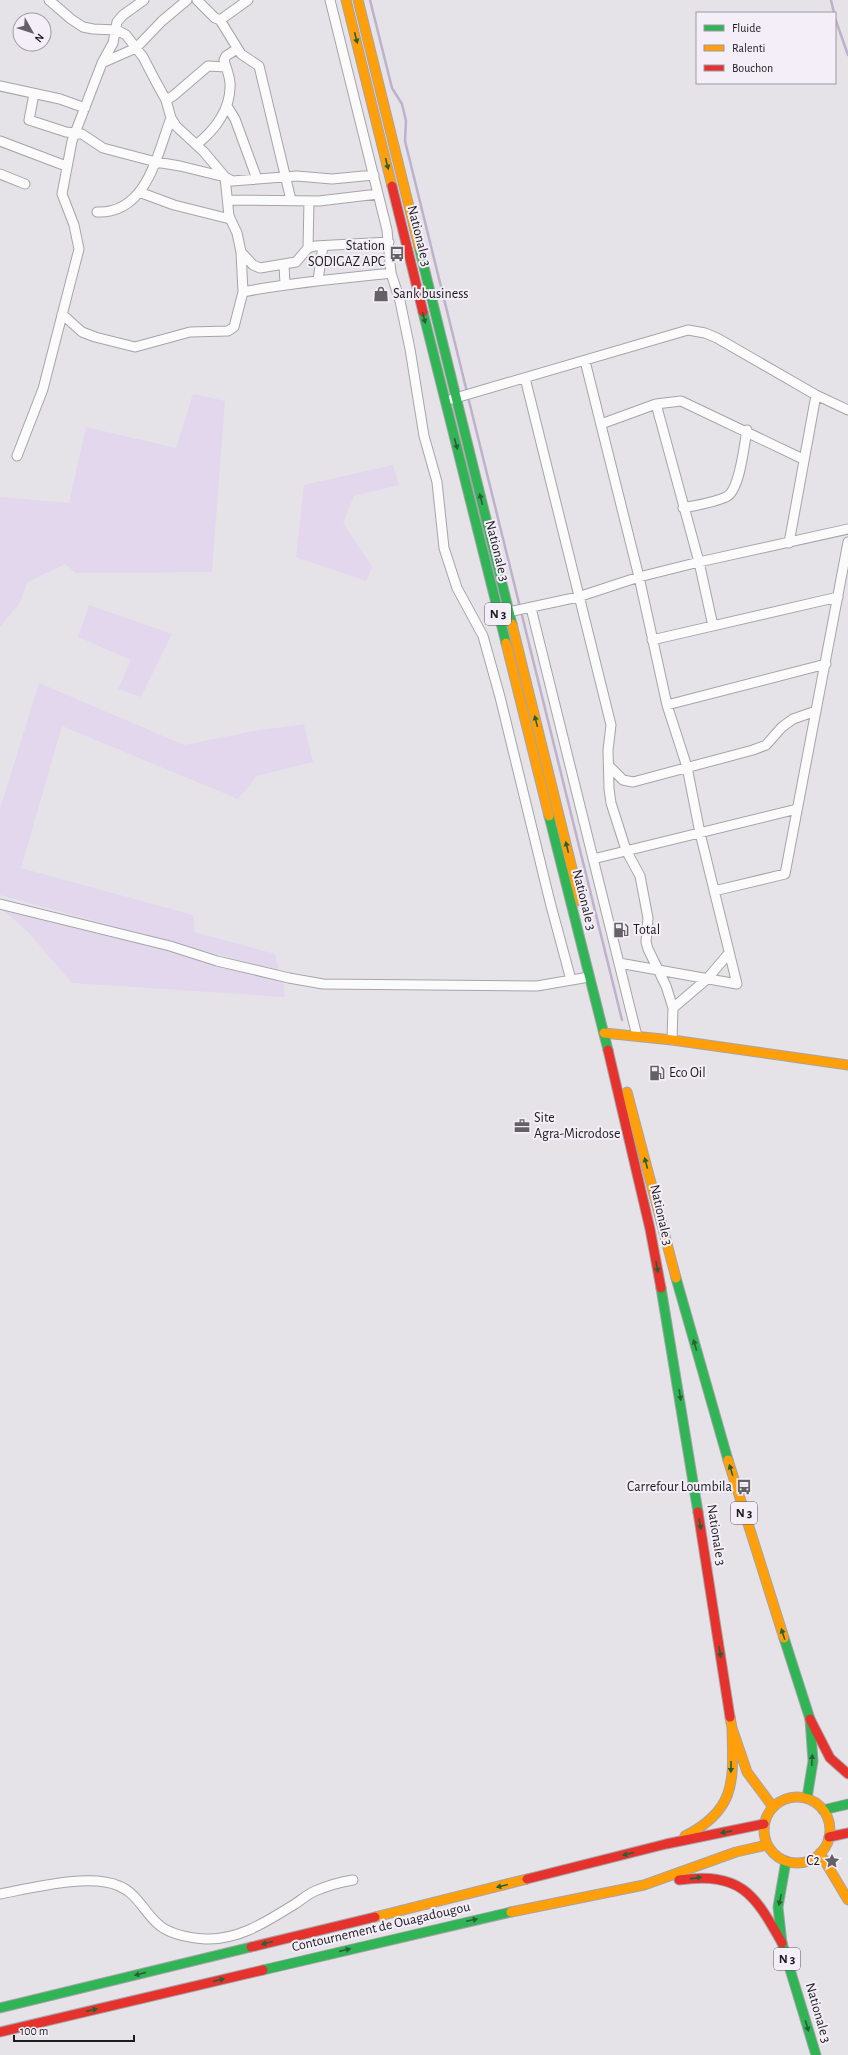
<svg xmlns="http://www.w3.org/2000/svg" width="848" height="2055" viewBox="0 0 848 2055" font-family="'Alegreya Sans',sans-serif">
	<rect width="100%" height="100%" fill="#e5e3e8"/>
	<path fill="#e2d7ed" d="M193,394L225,401L212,572L76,573L65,564L28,582L19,604L0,627V497L69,503L86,427L176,448Z
		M393,465L399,485L354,496L343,523L372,567L366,581L296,557L304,485Z
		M89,605L172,634L141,697L118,689L131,660L78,637Z
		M39,683L184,745L254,731L304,724L313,762L257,776L238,799L62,726L21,868L193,915L195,932L275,954L279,971L0,895V809Z
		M0,907L283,977L285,997L72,983L28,932Z"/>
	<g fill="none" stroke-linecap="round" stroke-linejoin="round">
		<path stroke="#beb1cc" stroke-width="2.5" d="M370,0L392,88L402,104L406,121L405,141L467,392
			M831,0L834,13
			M835,18L848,55
			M468,397L622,1020"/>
		<defs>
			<path id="street" d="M49,0L71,19L83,27L93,29L117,30L126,35L143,57L156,82L166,100L171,118L176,126L204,152L225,177L229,216L237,233L241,252L243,292L234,327L228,331L190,332L135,347L95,337L82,332L62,314
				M197,0L215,18L220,20L248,0
				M330,0L387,230L391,273L400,301L410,349L424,436L437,482L444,548L457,588L483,636L500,697L550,902L571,980
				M220,20L241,54L259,66L291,200
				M102,63L136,48L162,21L187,0
				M0,86L60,99L85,108
				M34,94L29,120L66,132L82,134L103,148L156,162L180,166L225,177L232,181L297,176L332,179L374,175
				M166,100L173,96L208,66L226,67
				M227,106L235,119L257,179
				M0,141L66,166
				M197,144C215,130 231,109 230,84C230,76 226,68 224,60L226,56L237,49
				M0,174L25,184
				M139,192L174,205L230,219
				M228,200L319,201L378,194
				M97,212C147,214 157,154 171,118
				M308,248L309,201
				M241,252L253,265L260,268L296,262L308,248L315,246L389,242
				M284,265L285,284
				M318,280L323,246
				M243,292C292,282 341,279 391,273
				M585,361L639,577L667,705L687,767L700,833L737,984L619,963
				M525,378L611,725L608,750L609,789L611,803L626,850L640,876L648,918L646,942L648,949L666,986L673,1008
				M452,399L688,330L705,333L717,338L816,395L848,410
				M656,404L699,562L713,626
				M601,424L656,404L681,401L803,459
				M17,456L43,389L79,249L74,225L62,194L72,141L102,63L113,43L117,22L123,15L144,0
				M683,508C697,505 713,503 726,497C740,491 744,445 747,430
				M789,543L816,395
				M531,608L637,1036
				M504,613L578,597L639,577L699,562L848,529
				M652,640L838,597
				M667,705L826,664
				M610,767L623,780L633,782L753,750L766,745L782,727L793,719L816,711
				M593,859L797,809
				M714,891L785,874L848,542
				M0,904L170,946L217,961L289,978L323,984L537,986L589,977
				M672,1040L673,1008L707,979L729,953
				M0,1894C32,1888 90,1873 119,1886C137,1893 144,1912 158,1924C170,1935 190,1938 206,1939C240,1940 267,1921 295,1904C301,1900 308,1894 315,1891C327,1886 340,1882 353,1880"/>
			<path id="fast" d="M419,247L512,624
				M423,312L506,643
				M549,816L608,1050
				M676,1278L728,1460
				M661,1288L698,1512
				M784,1638L810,1719L813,1761L807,1798
				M823,1810L848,1804
				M786,1861L778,1907L782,1943L816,2055
				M263,1970L511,1912
				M0,2008L251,1947"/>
			<path id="slow" d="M346,0L392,186
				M358,0L419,247
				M512,624L580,901
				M506,643L549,816
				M604,1033L672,1040L848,1065
				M627,1092L676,1278
				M728,1460L784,1638
				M730,1717L732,1728L747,1772L773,1807
				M764 1830a33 33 0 1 1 66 0a33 33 0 1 1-66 0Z
				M685,1836C738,1809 733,1779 732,1728
				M820,1853L848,1900
				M511,1912L644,1885L736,1852L767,1845
				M375,1917L527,1879"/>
			<path id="jam" d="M392,186L423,312
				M608,1050L650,1229L661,1288
				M698,1512L730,1717
				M810,1719L830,1758L848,1774
				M829,1837L848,1833
				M527,1879L666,1844L764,1824
				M679,1880C741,1872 754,1893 782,1943
				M251,1947L375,1917
				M0,2032L263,1970"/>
		</defs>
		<use href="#street" stroke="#a6a4a8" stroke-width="11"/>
		<use href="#fast" stroke="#a6a4a8" stroke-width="11"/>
		<use href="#slow" stroke="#a6a4a8" stroke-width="11"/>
		<use href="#jam" stroke="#a6a4a8" stroke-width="11"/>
		<use href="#street" stroke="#fbfbfc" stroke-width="9"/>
		<use href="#fast" stroke="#30b455" stroke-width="9"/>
		<use href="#slow" stroke="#ff9f0a" stroke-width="9"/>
		<use href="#jam" stroke="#e5322d" stroke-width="9"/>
	</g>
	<defs><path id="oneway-solid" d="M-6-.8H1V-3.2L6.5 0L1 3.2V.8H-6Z"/></defs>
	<g fill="#266037">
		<use href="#oneway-solid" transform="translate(356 38) rotate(76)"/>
		<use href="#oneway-solid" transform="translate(387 164) rotate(76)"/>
		<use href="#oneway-solid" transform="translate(424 318) rotate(76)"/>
		<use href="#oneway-solid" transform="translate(456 444) rotate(75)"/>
		<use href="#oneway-solid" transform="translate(481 499) rotate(-104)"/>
		<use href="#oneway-solid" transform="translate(536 721) rotate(-104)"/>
		<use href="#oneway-solid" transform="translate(567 847) rotate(-104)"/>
		<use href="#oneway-solid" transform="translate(646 1163) rotate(-105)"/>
		<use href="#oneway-solid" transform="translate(657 1267) rotate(80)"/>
		<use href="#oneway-solid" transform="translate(695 1345) rotate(-106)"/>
		<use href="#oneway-solid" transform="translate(680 1395) rotate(81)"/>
		<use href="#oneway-solid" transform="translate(731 1470) rotate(-107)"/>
		<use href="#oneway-solid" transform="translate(700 1524) rotate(81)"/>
		<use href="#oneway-solid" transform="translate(783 1634) rotate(-108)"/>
		<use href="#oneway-solid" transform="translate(720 1652) rotate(81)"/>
		<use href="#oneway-solid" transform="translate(812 1760) rotate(-88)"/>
		<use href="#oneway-solid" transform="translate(731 1767) rotate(91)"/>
		<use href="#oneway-solid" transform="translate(726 1832) rotate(169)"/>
		<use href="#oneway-solid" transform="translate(628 1854) rotate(166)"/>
		<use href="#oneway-solid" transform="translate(696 1878) rotate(-8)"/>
		<use href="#oneway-solid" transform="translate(502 1886) rotate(166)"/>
		<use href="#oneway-solid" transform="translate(780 1900) rotate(102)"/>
		<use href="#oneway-solid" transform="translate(472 1920) rotate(-12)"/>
		<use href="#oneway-solid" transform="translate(267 1943) rotate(166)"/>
		<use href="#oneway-solid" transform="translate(345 1950) rotate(-13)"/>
		<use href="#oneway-solid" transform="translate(140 1974) rotate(166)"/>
		<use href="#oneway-solid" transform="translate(219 1980) rotate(-13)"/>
		<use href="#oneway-solid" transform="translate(92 2010) rotate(-13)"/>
		<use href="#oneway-solid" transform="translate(807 2026) rotate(74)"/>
	</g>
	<defs>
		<symbol id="bus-bare" viewBox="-9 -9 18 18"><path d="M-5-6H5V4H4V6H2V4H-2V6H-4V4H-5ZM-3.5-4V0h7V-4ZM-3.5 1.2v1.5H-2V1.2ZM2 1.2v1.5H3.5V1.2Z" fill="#636165" stroke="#f3eef8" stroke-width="2.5" paint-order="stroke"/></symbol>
		<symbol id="shop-bare" viewBox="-9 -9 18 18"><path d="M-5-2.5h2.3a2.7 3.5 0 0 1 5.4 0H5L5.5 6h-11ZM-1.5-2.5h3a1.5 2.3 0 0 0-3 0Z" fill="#636165" stroke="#f3eef8" stroke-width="2.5" paint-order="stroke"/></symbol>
		<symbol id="fuel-bare" viewBox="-9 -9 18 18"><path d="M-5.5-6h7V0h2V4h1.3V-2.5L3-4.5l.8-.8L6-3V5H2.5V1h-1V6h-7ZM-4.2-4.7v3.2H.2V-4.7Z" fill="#636165" stroke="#f3eef8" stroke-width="2.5" paint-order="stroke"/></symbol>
		<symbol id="office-bare" viewBox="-9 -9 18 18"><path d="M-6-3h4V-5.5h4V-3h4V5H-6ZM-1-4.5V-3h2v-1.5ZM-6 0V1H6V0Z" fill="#636165" stroke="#f3eef8" stroke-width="2.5" paint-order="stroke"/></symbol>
		<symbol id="sight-bare" viewBox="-9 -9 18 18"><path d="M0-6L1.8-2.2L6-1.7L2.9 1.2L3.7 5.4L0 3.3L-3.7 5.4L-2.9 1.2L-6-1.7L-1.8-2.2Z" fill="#636165" stroke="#f3eef8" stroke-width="2.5" paint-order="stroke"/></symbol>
	</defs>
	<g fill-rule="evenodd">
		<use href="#bus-bare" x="386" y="243" width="22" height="22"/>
		<use href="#shop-bare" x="370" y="283" width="22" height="22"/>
		<use href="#fuel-bare" x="610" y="919" width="22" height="22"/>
		<use href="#fuel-bare" x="646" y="1062" width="22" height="22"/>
		<use href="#office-bare" x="511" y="1115" width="22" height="22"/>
		<use href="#bus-bare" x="733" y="1476" width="22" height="22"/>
		<use href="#sight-bare" x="821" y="1850" width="22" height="22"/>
	</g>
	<g text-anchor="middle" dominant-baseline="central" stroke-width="4" stroke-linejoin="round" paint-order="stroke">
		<g fill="#f3eef8" stroke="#5d5a5f" stroke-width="1">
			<rect x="485" y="603" width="26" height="22" rx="3"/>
			<rect x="731" y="1502" width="26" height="22" rx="3"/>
			<rect x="774" y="1948" width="26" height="22" rx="3"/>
		</g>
		<g font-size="13" font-weight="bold" fill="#1d1b1e">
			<text x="498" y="614">N 3</text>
			<text x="744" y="1513">N 3</text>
			<text x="787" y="1959">N 3</text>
		</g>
		<g font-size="14" fill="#1d1b1e" stroke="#f3eef8">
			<text transform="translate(419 236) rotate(76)">Nationale 3</text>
			<text transform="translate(497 551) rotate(76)">Nationale 3</text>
			<text transform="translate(584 900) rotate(76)">Nationale 3</text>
			<text transform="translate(661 1215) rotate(77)">Nationale 3</text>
			<text transform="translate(716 1535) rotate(81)">Nationale 3</text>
			<text transform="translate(381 1927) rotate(-13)">Contournement de Ouagadougou</text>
			<text transform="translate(818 2013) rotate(74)">Nationale 3</text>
		</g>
		<g font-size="14" fill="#1d1b1e" stroke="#f3eef8" text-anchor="start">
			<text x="385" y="246" text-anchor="end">Station<tspan x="385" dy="16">SODIGAZ APC</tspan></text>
			<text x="393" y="294">Sank business</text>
			<text x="633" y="930">Total</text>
			<text x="669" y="1073">Eco Oil</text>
			<text x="534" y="1118">Site<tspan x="534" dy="16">Agra-Microdose</tspan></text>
			<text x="732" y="1487" text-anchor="end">Carrefour Loumbila</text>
			<text x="820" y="1861" text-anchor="end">C2</text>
		</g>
	</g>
	<rect x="696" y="12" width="140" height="72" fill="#f3eef8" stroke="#9d9aa1"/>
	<rect x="704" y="25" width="20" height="6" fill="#30b455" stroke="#9d9aa1"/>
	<text x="732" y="32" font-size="12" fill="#1d1b1e">Fluide</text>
	<rect x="704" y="45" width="20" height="6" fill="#ff9f0a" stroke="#9d9aa1"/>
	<text x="732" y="52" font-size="12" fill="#1d1b1e">Ralenti</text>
	<rect x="704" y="65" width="20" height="6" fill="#e5322d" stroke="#9d9aa1"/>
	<text x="732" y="72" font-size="12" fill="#1d1b1e">Bouchon</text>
	<g transform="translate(32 32) rotate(129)"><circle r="19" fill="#f3eef8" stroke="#9d9aa1"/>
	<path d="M0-3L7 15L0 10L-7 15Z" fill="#636165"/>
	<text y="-6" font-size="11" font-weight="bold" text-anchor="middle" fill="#1d1b1e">N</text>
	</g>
	<path d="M14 2035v6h120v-6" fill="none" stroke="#1d1b1e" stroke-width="2"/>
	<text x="20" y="2035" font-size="12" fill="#1d1b1e" stroke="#f3eef8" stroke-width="3" paint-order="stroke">100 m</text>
</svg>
